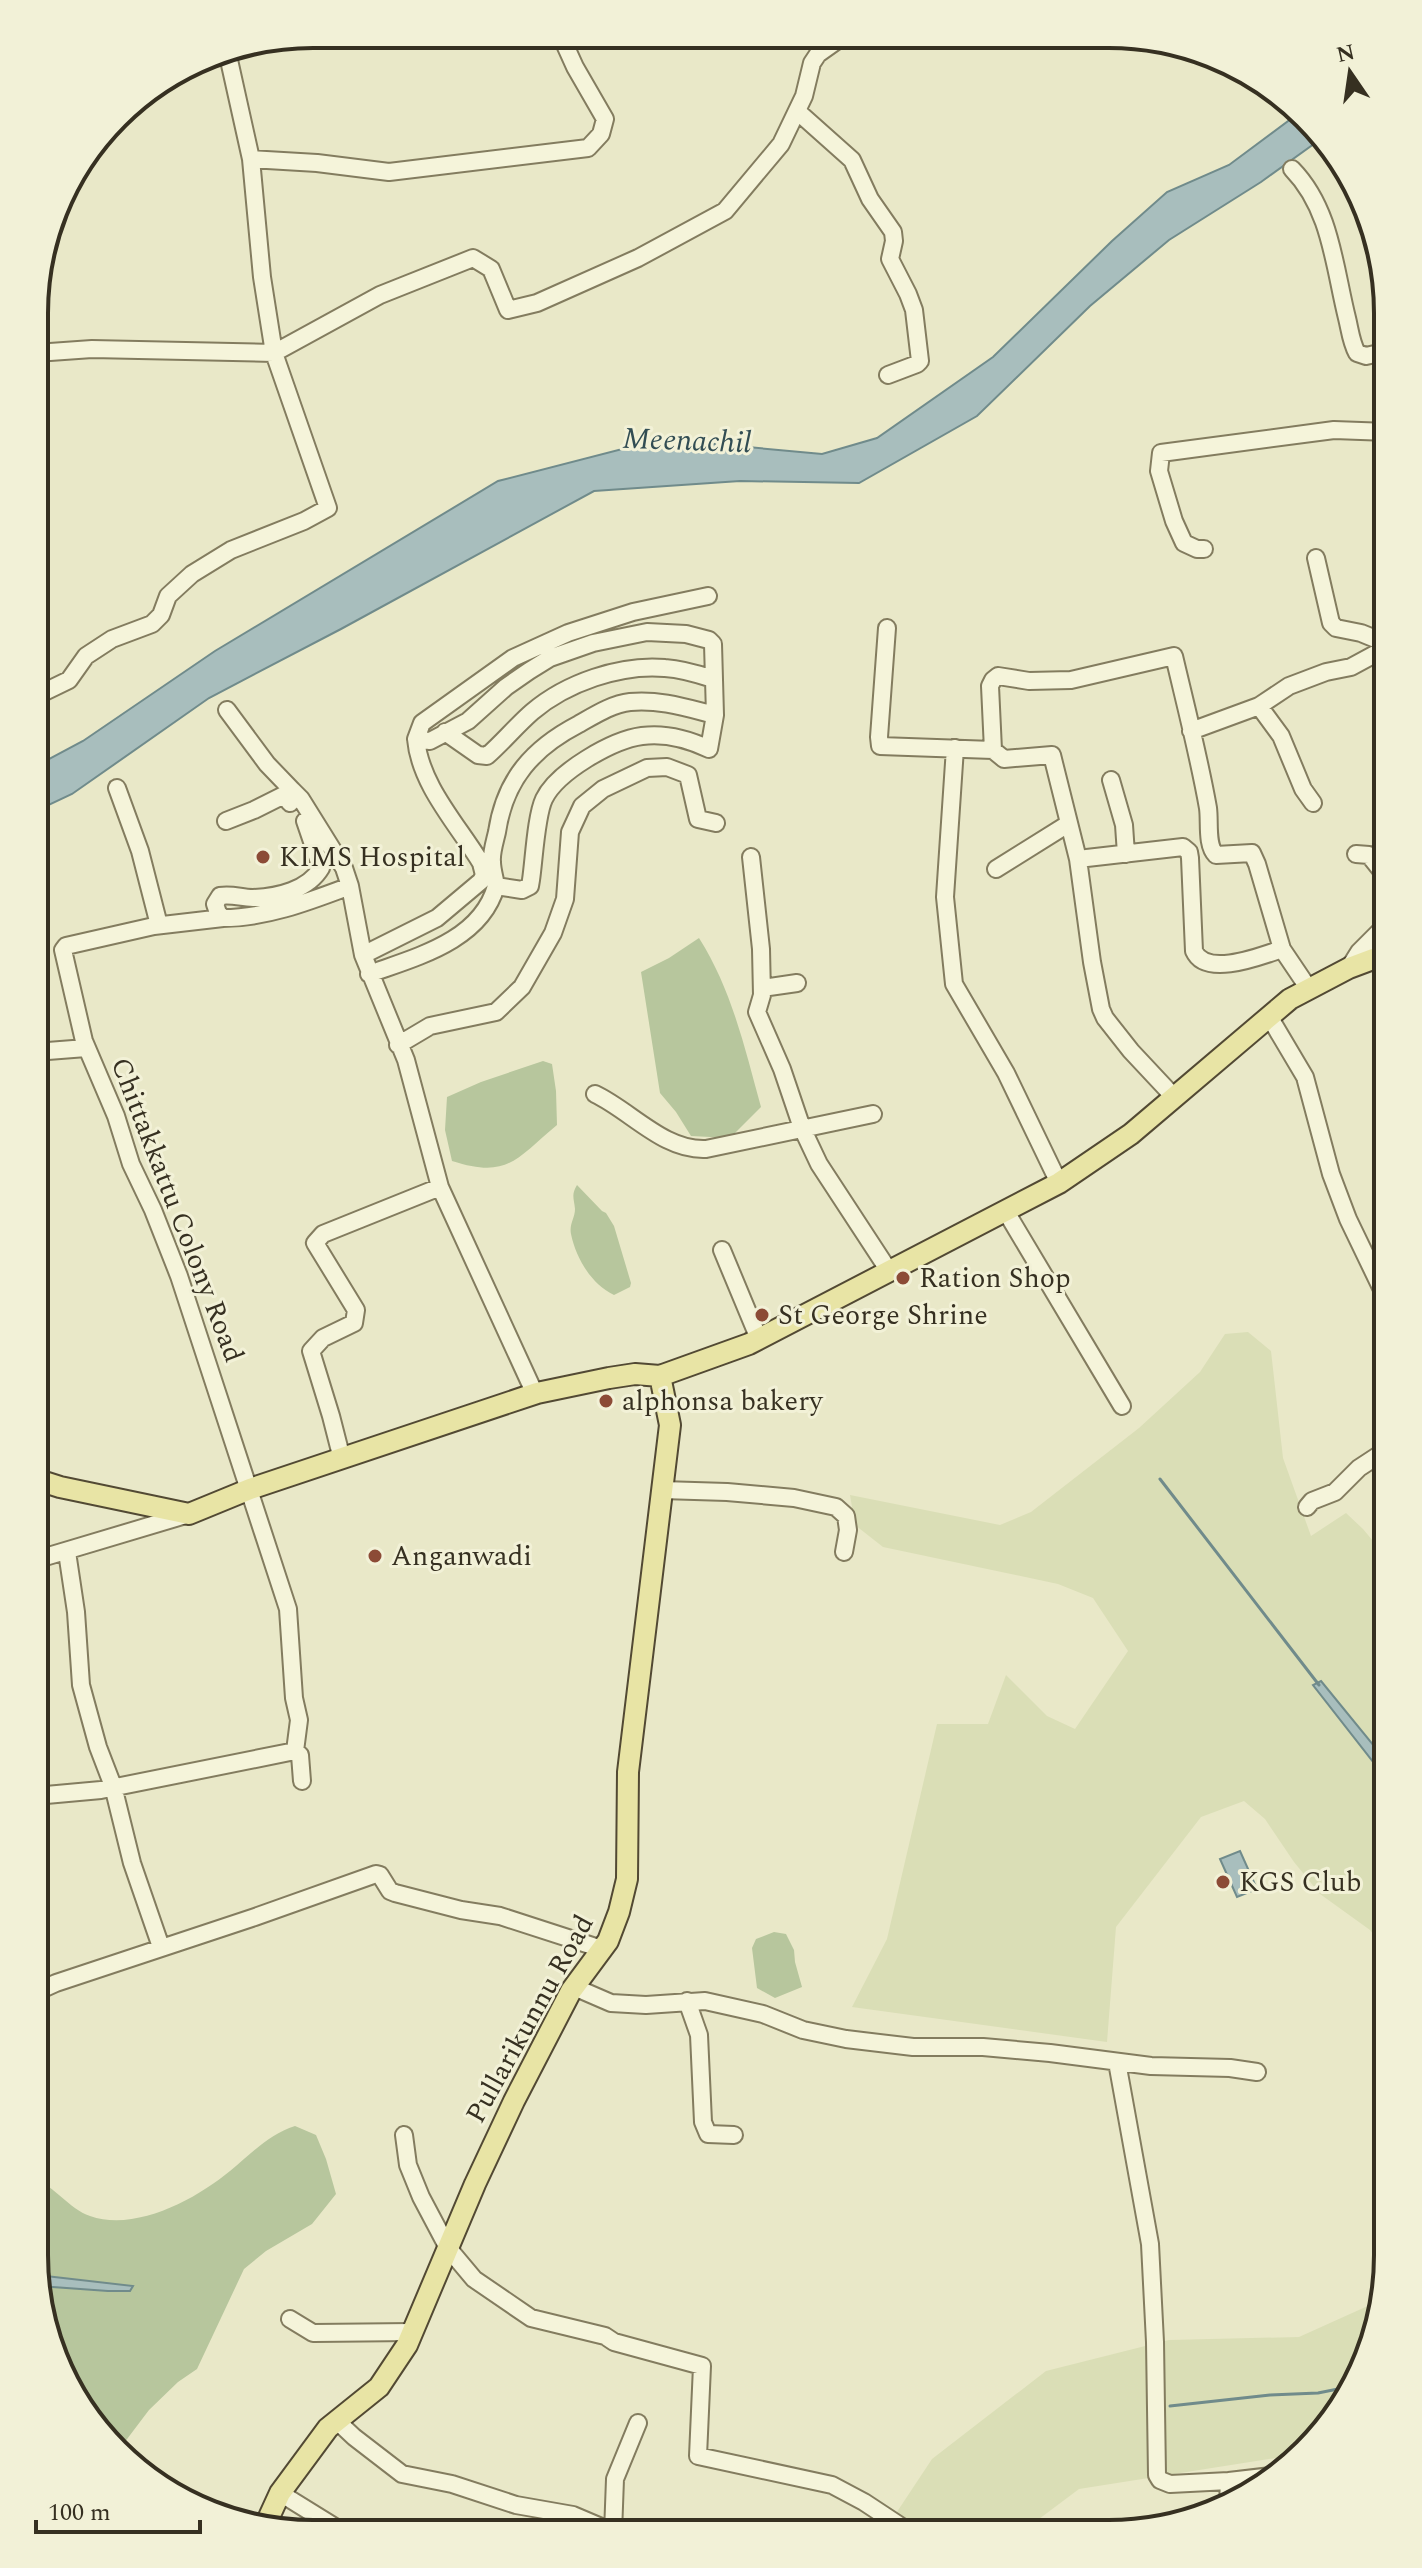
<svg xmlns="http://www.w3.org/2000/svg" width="1422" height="2568" viewBox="0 0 1422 2568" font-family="Spectral,serif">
	<rect width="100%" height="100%" fill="#e9e8c8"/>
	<path fill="#dadeb6" d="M1248,1332L1271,1351L1283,1458L1311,1536L1346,1513L1363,1529L1388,1559L1387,1952L1370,1930L1320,1894L1294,1862L1265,1819L1244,1801L1201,1817L1116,1927L1107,2042L852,2007L887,1939L937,1724H988L1006,1675L1047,1716L1075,1729L1128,1651L1093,1598L1058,1584L883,1547L855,1525L850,1495L1000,1525L1031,1512L1139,1428L1200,1372L1225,1334Z
		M1381,2300L1367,2361L1331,2424L1301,2454L1079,2489L1019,2534L883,2533L932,2459L1046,2371L1169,2340L1299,2337Z"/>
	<path fill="#b7c69d" d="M699,938C732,990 745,1049 761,1107L730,1138L691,1136L676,1112L660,1093L641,972L669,958Z
		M543,1061L552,1064L556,1091L557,1125C516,1159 508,1179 452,1161L445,1130L447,1097L481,1082Z
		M577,1185L602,1211L606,1213L614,1226L631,1283L630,1287L614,1295C591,1284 576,1258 571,1234C569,1224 575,1218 575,1209C574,1198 571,1195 577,1185Z
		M774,1932L786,1934L794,1950L795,1962L802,1987L775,1998L757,1988L752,1948L756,1939Z
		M295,2126L316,2135L326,2159L336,2194L312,2224L266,2251L244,2269L197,2369L178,2382L149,2410L118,2451L91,2424L49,2345L34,2255V2179C55,2186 69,2209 90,2216C136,2232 196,2199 230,2171C251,2154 269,2134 295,2126Z"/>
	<path fill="#a8bebd" stroke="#708b8b" stroke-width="2" d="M1299,113L1318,141L1261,182L1169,240L1090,306L977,416L859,483L740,481L594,491L341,629L209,698L72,794L36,811V766L83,741L215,651L498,481L661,439L822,454L877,438L993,357L1112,241L1167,192L1229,165Z
		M1321,1681L1388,1763V1781L1313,1685Z
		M1240,1851L1257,1889L1237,1897L1220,1859Z
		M37,2275L133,2286L130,2291H108L39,2286Z"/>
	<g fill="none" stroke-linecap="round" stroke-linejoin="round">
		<path stroke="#708b8b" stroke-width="3" d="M1160,1479L1319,1685
			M1170,2406L1270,2395L1318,2393L1353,2386"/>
		<defs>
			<path id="minor" d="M797,111L852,160L870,199L893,232L894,241L890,259L908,294L914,310L920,361L917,364L888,375
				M251,159L317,163L389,172L588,148L601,134L605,119L575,67L561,36
				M1292,169C1331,209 1334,266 1347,318C1350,330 1351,342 1357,353L1366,356L1388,351
				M36,353L92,349L274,353L380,295L473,258L491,269L508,310L537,303L638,258L725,211L781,144L804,96L812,63L818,54L842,37
				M1204,549H1197L1184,543L1174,521L1159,471L1161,453L1334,430L1388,432
				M1316,558L1331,623L1336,628L1361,633L1388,644
				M887,628L879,737L880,746L993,750L1004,759L1052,755L1078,859L1092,962L1101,1009L1105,1018L1131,1051L1175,1098
				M36,696L69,680L86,656L112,639L152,624L161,615L168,596L192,574L231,550L304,521L328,508L274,353L262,277L251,159L227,51
				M227,710L267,764L292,790
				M1191,731L1259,706
				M445,732L478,755L487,756C503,742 516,726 532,712C566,683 620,664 665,668C681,669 698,674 713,679
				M416,739L422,723L513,658L568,633L633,612L708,596
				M955,748L945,897L954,984L1006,1073L1059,1183
				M993,750L990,686L993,680L998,676L1029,681L1071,680L1174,656C1186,707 1199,757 1208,808C1210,822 1206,845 1216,855L1252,853L1257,864L1282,949L1309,989
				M1111,780L1124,825L1126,854
				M117,788L140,851L159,925
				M284,795L292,790L301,799L344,868L350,886L363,955L406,1060L440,1187L535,1394
				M1313,803L1303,789L1281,736L1259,706L1289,686L1326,672L1351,667L1388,647
				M226,821L254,810L284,795L290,803
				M305,821L321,868C308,890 278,897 253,898C241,898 233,894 220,896L215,904L218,913L223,918C267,918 310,901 350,886
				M1356,854L1369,855L1388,879
				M751,857L761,949L762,995L757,1012L782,1069L802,1128L819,1164L889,1271
				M1078,859L1183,847L1189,852L1190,858L1194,951C1206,978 1261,956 1282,949
				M996,869L1068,824
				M223,918L154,926L66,946L63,950L84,1041L116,1116L131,1164L153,1210L179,1276L288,1609L294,1698L299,1720L295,1751
				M363,955L437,918L481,881L484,875L481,863C458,825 420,785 416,739L430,741L468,721L506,687L529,671L550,658L593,643L647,632L686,634L709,640L713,644L715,715L709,749C688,739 665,733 642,736C612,740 557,772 544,799C536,816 534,860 531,880L530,886L522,890L496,886C495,878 492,870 492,862C491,853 495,841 497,832C505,779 533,748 579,724C595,715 612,704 630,702C659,699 687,708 715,715
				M1349,968L1359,952L1388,923
				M369,974C416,957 481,941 496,886
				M762,988L797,983
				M1270,1018L1305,1077L1331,1174L1348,1219L1388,1302
				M398,1045L430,1026L496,1012L522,987L553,933L565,899L570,832L582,806L603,789L647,768L667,767L688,775L698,819L716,823
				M35,1052L86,1048
				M595,1094C631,1111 664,1151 706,1149L873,1114
				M1005,1210L1122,1406
				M722,1250L759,1339
				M342,1459L331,1416L311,1351L323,1338L354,1323L356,1310L315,1243L323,1234L440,1187
				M662,1490L727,1492L794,1498L836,1507L846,1516L848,1530L844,1552
				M1307,1507L1312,1501L1335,1492L1359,1468L1388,1449
				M67,1552L76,1612L81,1685L98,1747L113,1786L132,1863L161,1947
				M35,1560L189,1514
				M35,1796L101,1790L295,1751L300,1755L302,1781
				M574,1987L611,2003L646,2005L705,2001L763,2014L803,2030L846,2039L913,2047H983L1050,2053L1151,2066L1230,2068L1257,2072
				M34,1993L56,1983L255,1917L376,1874L380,1875L390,1891L395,1893L461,1910L500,1916L602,1949
				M687,2001L699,2035L703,2122L708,2134L734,2135
				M1117,2062L1150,2244L1155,2342L1157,2475L1160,2480L1170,2484L1229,2481L1228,2504
				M404,2135L408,2165L421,2197L448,2248L474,2279L531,2318L605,2336L614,2342L702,2366L698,2456L832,2485L864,2502L911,2533
				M290,2319L313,2333L413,2332
				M337,2421L354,2437L402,2474L452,2484L516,2505L573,2515L613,2532
				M1229,2481L1280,2475
				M280,2493L343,2532
				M613,2533L615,2479L638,2423"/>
			<path id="major" d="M35,1479L60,1487L189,1514L250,1489L537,1393L609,1378L635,1374L660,1376L749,1344L1059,1183L1131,1134L1290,999L1349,968L1373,959H1388
				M267,2528L269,2517L280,2493L328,2428L379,2387L407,2345L475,2184L514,2101L571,1991L608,1941L619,1912L627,1879L628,1772L670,1425L660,1376"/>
		</defs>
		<use href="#minor" stroke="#837c5f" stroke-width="20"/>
		<use href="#major" stroke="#524933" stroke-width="24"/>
		<use href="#minor" stroke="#f5f4da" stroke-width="16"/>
		<use href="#major" stroke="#e8e4a5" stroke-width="20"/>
	</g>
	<g fill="#8c4b36" stroke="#f2f1d7" stroke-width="3">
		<circle cx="263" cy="857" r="8"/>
		<circle cx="903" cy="1278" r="8"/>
		<circle cx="762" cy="1315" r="8"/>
		<circle cx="606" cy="1401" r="8"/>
		<circle cx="375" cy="1556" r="8"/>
		<circle cx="1223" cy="1882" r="8"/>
	</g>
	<g text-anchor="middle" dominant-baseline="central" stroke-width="6" stroke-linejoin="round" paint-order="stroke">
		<g font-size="28" fill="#363021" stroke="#f2f1d7" text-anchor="start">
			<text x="279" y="857">KIMS Hospital</text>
			<text x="919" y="1278">Ration Shop</text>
			<text x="778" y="1315">St George Shrine</text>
			<text x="622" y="1401">alphonsa bakery</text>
			<text x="391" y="1556">Anganwadi</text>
			<text x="1239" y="1882">KGS Club</text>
		</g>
		<g font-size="28" fill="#363021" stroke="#f2f1d7">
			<text transform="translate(177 1210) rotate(69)">Chittakkattu Colony Road</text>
			<text transform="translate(530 2019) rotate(-61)">Pullarikunnu Road</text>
		</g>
		<g font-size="30" font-style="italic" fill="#324d53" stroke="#f2f1d7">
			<text transform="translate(687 441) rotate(2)">Meenachil</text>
		</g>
	</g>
	<path d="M0 0H1422V2568H0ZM313 48H1109A265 265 0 0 1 1374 313V2255A265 265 0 0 1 1109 2520H313A265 265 0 0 1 48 2255V313A265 265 0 0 1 313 48Z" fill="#f2f1d7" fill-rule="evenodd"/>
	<path fill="none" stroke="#363021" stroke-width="4" d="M313 48H1109A265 265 0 0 1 1374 313V2255A265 265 0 0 1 1109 2520H313A265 265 0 0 1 48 2255V313A265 265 0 0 1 313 48Z"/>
	<g transform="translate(1350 72) rotate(347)" stroke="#f2f1d7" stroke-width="6" paint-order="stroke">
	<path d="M0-6L14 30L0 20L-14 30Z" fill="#363021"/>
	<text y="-12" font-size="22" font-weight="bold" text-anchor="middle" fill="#363021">N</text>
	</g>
	<path d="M36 2520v12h164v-12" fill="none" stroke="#363021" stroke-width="4"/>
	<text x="48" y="2520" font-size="24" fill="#363021" stroke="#f2f1d7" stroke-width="6" paint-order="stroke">100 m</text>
</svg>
